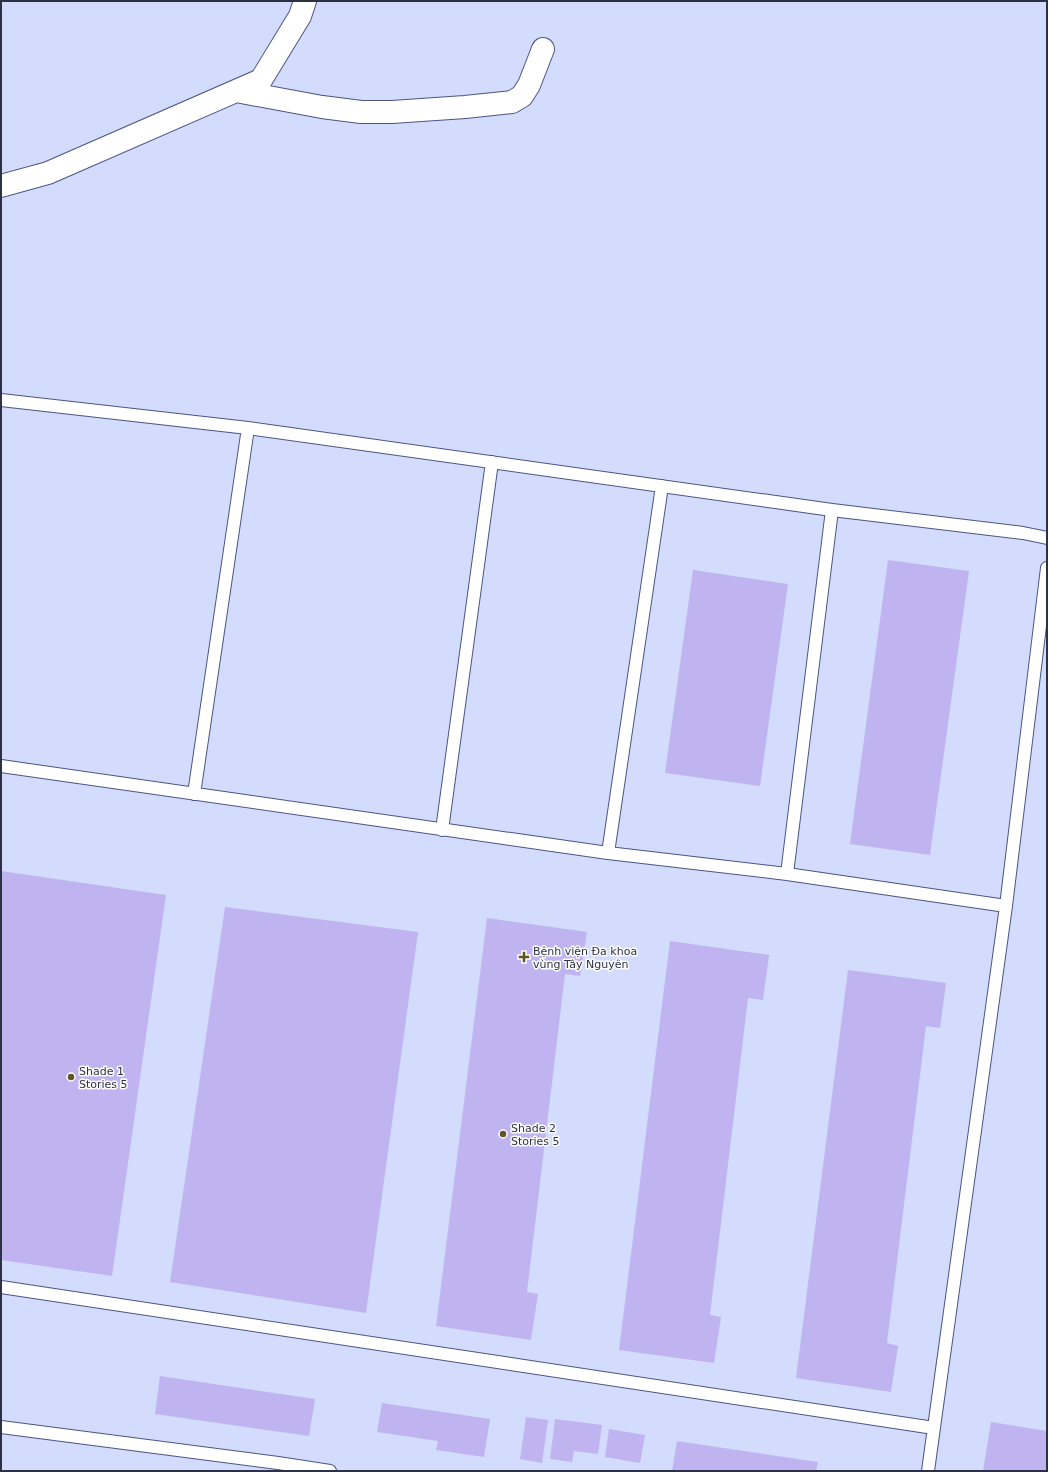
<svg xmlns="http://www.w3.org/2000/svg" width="1048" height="1472" viewBox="0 0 1048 1472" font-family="'DejaVu Sans',sans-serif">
	<rect width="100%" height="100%" fill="#d3dcfd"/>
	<path fill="#bfb4f0" d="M888,560L969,571L930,855L850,844Z
		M693,570L788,584L760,786L665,773Z
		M1,871L166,895L112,1276L1,1260Z
		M225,907L418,932L366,1313L170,1282Z
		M487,918L587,932L580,976L565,974L527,1292L538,1294L531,1340L436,1326Z
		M670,941L769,955L763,1000L748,998L710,1315L721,1317L714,1363L619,1350Z
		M848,970L946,983L940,1028L926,1026L887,1343L898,1346L891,1392L796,1378Z
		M160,1376L315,1399L309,1436L155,1414Z
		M382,1403L490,1419L484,1457L436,1450L438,1441L377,1432Z
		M526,1417L548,1420L542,1463L520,1459Z
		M555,1419L602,1425L598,1454L574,1451L572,1462L550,1459Z
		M991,1422L1047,1431V1471H983Z
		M609,1429L645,1435L640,1463L605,1457Z
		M677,1441L818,1462L816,1471H672Z"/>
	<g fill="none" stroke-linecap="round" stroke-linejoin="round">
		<defs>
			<path id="lane" d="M1,400L248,428L832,510L1023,533L1047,538
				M1,766L608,853L787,874L1006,906
				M194,794L248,428
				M442,830L492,462
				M608,853L662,486
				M787,874L832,510
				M1,1287L934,1428
				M1,1427L278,1463L330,1471
				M928,1471L1006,906L1047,568"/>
			<path id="street" d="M236,91L322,107L361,112H392L465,107L512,102L522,96L529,85L543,49
				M1,186L48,173L261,80L300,16L305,1"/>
		</defs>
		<use href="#lane" stroke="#4a5583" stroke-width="14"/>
		<use href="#street" stroke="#4a5583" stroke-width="24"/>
		<use href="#lane" stroke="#fff" stroke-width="12"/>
		<use href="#street" stroke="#fff" stroke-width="22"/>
	</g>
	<g fill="#635522" stroke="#fefefe" stroke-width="1.5">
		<path d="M522 951h4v4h4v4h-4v4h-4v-4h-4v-4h4z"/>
		<circle cx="71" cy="1077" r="4"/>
		<circle cx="503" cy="1134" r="4"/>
	</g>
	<g text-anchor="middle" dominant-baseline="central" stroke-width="3" stroke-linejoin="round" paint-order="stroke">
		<g font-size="11" fill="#2c3146" stroke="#fefefe" text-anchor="start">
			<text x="533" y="951">Bệnh viện Đa khoa<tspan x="533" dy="13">vùng Tây Nguyên</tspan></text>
			<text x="79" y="1071">Shade 1<tspan x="79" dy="13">Stories 5</tspan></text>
			<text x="511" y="1128">Shade 2<tspan x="511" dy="13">Stories 5</tspan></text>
		</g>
	</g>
	<rect width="1048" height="1472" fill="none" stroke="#2c3146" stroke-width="4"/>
</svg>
